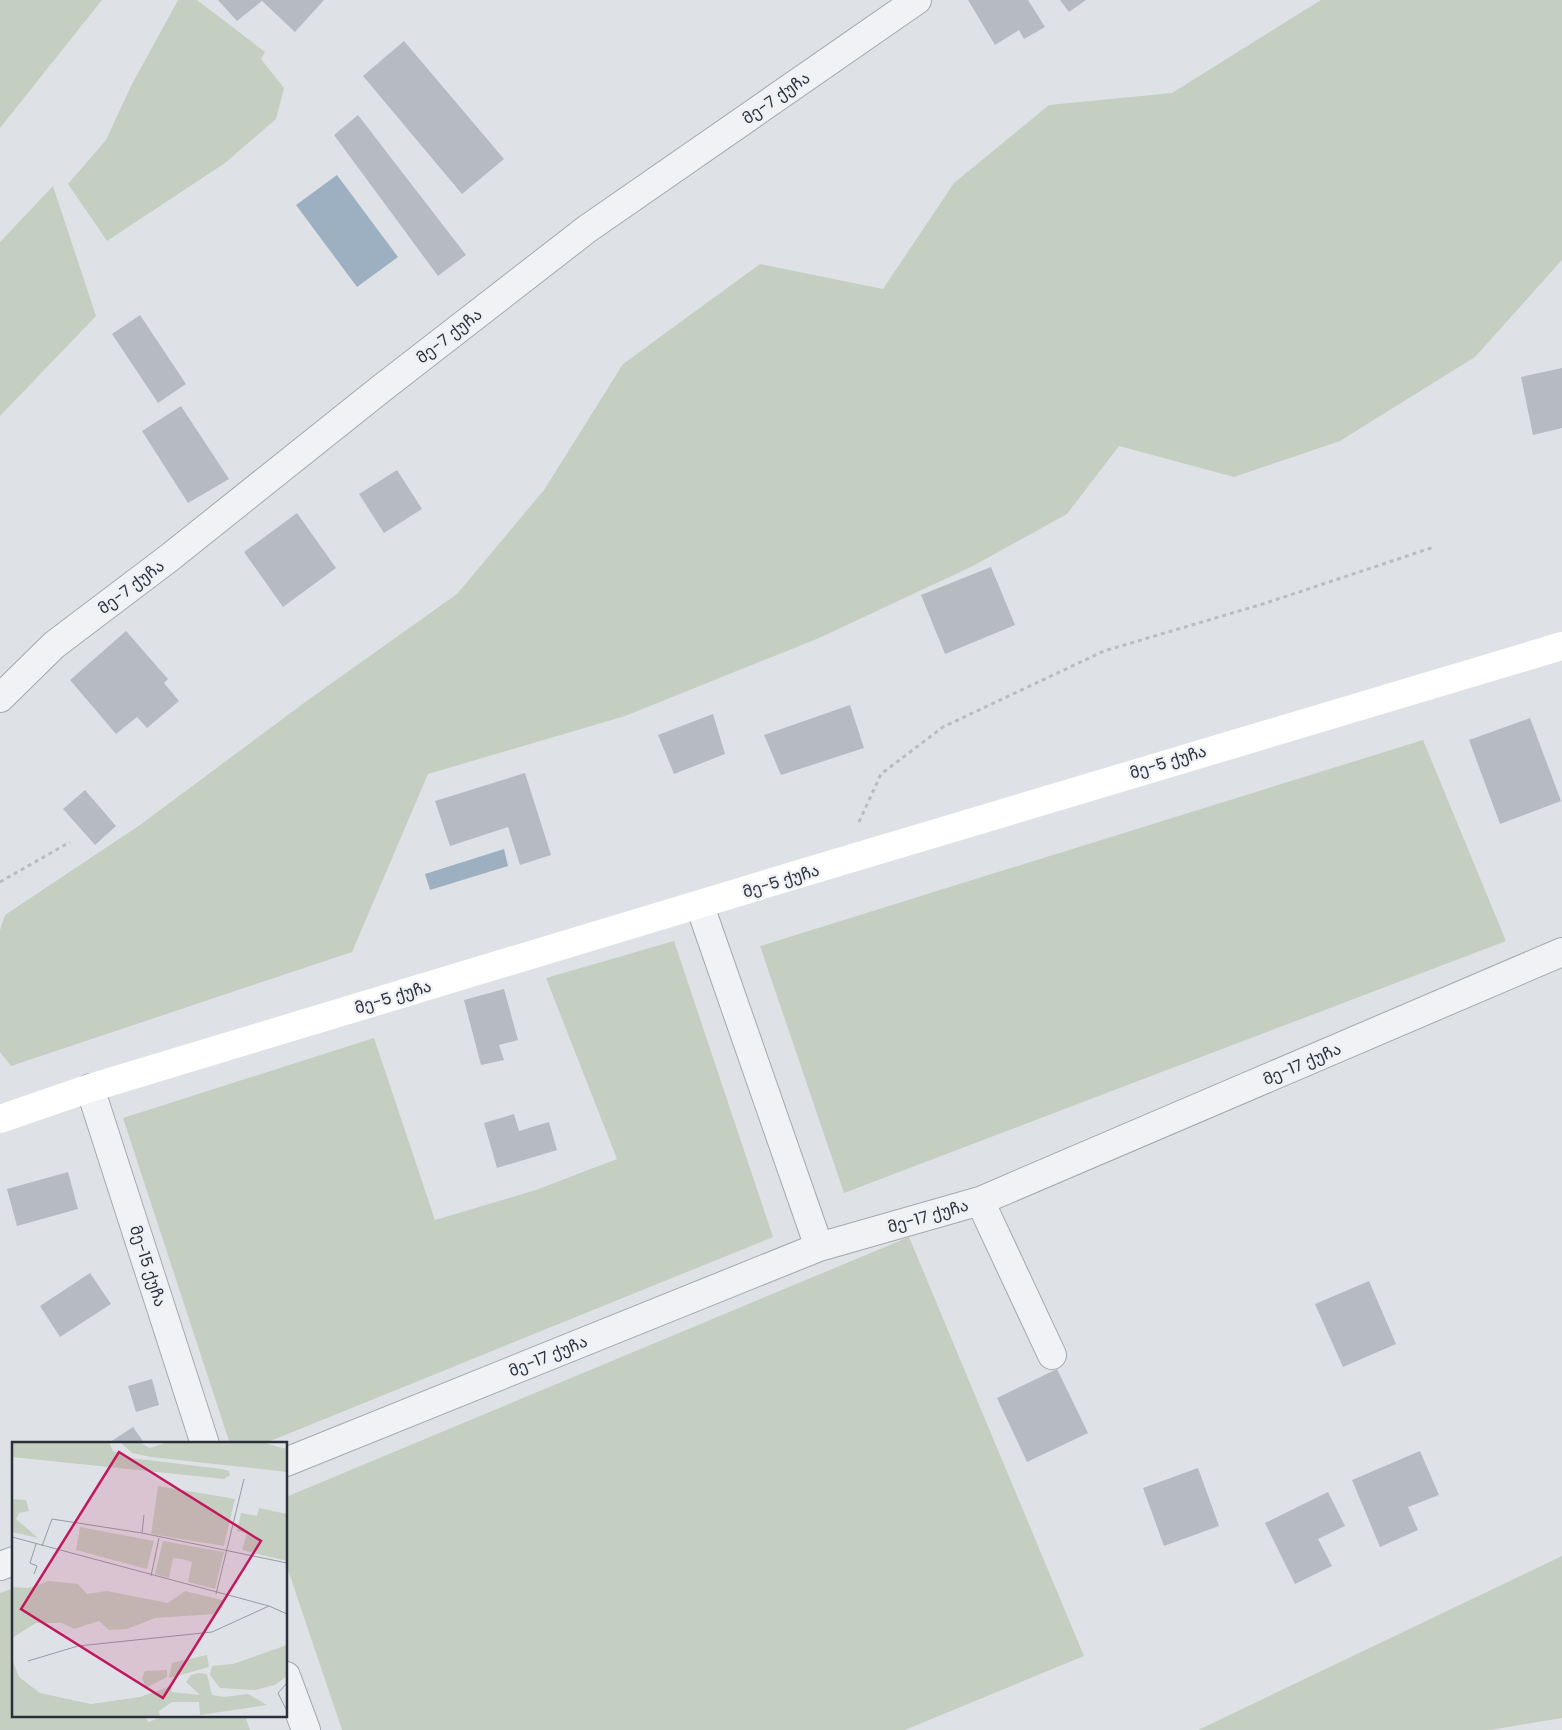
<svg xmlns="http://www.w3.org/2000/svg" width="1562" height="1730" viewBox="0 0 1562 1730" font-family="Poppins,'Noto Sans Georgian',sans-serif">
	<rect width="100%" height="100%" fill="#dee2e6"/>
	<path fill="#c4cfc1" d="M0,0H102L0,128Z
		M178,0H197L265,52L261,59L284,88L276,119L225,163L107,241L68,184L106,140L131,86Z
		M1321,0H1562V260L1475,357L1340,441L1234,477L1119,446L1067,514L973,566L819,638L625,716L428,774L352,952L11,1066L0,1052V930L5,915L140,825L308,700L457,594L544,490L623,364L760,264L883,289L954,183L1049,105L1172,93Z
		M53,186L96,316L0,416V242Z
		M1423,740L1506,941L844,1193L760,946Z
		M674,941L773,1237L263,1444H230L123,1118L374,1038L435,1220L536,1190L617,1159L546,978Z
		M909,1237L1084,1656L905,1730H342L286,1564V1497Z
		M1562,1556V1718L1490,1730H1198Z
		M14,1588V1716H145L148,1722L165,1716H245L250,1730H0V1593Z"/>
	<path fill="#9db0c2" d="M337,175L398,257L357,287L296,205Z
		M504,849L508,866L430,890L425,874Z"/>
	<path fill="#b6bbc2" d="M218,0H324L295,32L262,1L237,21Z
		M968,0H1028L1045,27L1024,39L1019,30L995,45Z
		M1060,0H1086L1069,12Z
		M404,41L504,159L462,194L363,76Z
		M358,115L466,255L438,276L334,135Z
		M140,315L186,384L158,403L112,334Z
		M1562,368V428L1533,435L1521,377Z
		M181,406L229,479L188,503L142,431Z
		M397,470L422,509L384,533L359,494Z
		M297,513L336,568L283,607L244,552Z
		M991,567L1015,625L945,654L921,595Z
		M126,631L168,679L164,683L179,701L147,728L137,717L116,734L70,680Z
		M850,705L864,748L781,775L764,735Z
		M713,714L725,754L674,774L658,735Z
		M1530,718L1561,801L1500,824L1469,740Z
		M525,773L551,855L520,865L508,827L450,846L435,801Z
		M85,790L116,826L95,845L63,809Z
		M504,989L518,1040L499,1045L504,1060L481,1065L464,1000Z
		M514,1114L519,1131L549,1122L557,1150L497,1168L484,1123Z
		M68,1172L78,1209L17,1226L7,1189Z
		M90,1273L111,1304L60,1337L40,1306Z
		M1369,1281L1396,1344L1343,1367L1315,1304Z
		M1057,1369L1088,1433L1027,1462L997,1398Z
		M152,1379L159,1405L136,1412L128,1386Z
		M133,1427L145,1444H107Z
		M1420,1451L1439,1495L1408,1507L1418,1530L1380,1547L1352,1480Z
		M1198,1468L1219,1526L1164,1546L1143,1488Z
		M1328,1492L1345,1526L1318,1539L1332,1566L1295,1584L1265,1523Z"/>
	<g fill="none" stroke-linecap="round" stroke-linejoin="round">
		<defs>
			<path id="street" d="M0,698L54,645L169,558L382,388L587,229L917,0
				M700,906L819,1247
				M90,1088L205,1444
				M980,1201L1052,1355
				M286,1462L819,1247L980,1201L1562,952
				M0,1566L14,1561
				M286,1676L306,1730"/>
		</defs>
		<use href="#street" stroke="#a4a9af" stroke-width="30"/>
		<path stroke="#b9bcc1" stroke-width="3" stroke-dasharray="4 4" stroke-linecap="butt" d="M859,822L881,774L943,727L1104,651L1266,603L1434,547
			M0,882L70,842"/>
		<use href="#street" stroke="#f1f2f5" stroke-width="28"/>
		<path stroke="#fff" stroke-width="28" d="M0,1119L90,1088C581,941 1070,790 1562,646"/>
	</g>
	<g text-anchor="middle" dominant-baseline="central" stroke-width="4.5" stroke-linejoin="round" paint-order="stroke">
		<g font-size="16" fill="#29303b" stroke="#eef0f4">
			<text transform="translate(776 98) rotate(-35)">მე-7 ქუჩა</text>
			<text transform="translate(449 336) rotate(-38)">მე-7 ქუჩა</text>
			<text transform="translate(131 587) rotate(-37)">მე-7 ქუჩა</text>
			<text transform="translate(1168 762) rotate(-17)">მე-5 ქუჩა</text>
			<text transform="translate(781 881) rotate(-17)">მე-5 ქუჩა</text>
			<text transform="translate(393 997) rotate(-17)">მე-5 ქუჩა</text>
			<text transform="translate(1302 1064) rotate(-23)">მე-17 ქუჩა</text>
			<text transform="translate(928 1216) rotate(-16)">მე-17 ქუჩა</text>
			<text transform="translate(148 1266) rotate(72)">მე-15 ქუჩა</text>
			<text transform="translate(548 1356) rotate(-22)">მე-17 ქუჩა</text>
		</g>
	</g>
	<g transform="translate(12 1442)">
		<rect width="275" height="275" fill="#dee2e6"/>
		<path d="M0,0H97L101,9L119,16L210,27L217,29L218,33L212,37L0,15ZM108,0H127L138,6L155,0H249L275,7V30L139,15L120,11ZM146,44L223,57L212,104L139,92ZM0,57L14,58L17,69L7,71L4,77L26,96L0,90ZM247,66L275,72V119L230,108L235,91L225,89L229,71L245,74ZM68,85L142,99L135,127L64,108ZM151,99L212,110L203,147L176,140L180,120L170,117L161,116L157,136L143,132ZM37,139L66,142L75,152L95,149L156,161L173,149L210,158L211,165L202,172L143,176L115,187L97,188L87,179L62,187L50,181H24L0,196V145L16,146ZM275,203V234L263,243L243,248L208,246L198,233L200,224L221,222ZM195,213L197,225L157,236L160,221ZM0,217L7,235L28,251L79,262L128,255L159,244L160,250L188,253L174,240L179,233L186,231L195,232L200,253L212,255L236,252L255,263L188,273L187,260H160L147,269L148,275H0ZM155,228V235L134,246L130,236L133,229Z" fill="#c4cfc1"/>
		<path fill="none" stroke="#969ba2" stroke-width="1" d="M130,91L132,73M0,95L257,164L275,172M30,104L40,77L130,91L275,121M22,132L25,124L18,121L24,102M139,134L147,96M204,152L232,37M16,219L66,204L200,190L257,164M275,241L266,251L275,269M222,275H258"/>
		<path fill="#c2185b" fill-opacity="0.15" stroke="#c2185b" stroke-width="2.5" d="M107,10L249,99L151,256L9,167Z"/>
		<rect width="275" height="275" fill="none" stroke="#29303b" stroke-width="2.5"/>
	</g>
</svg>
